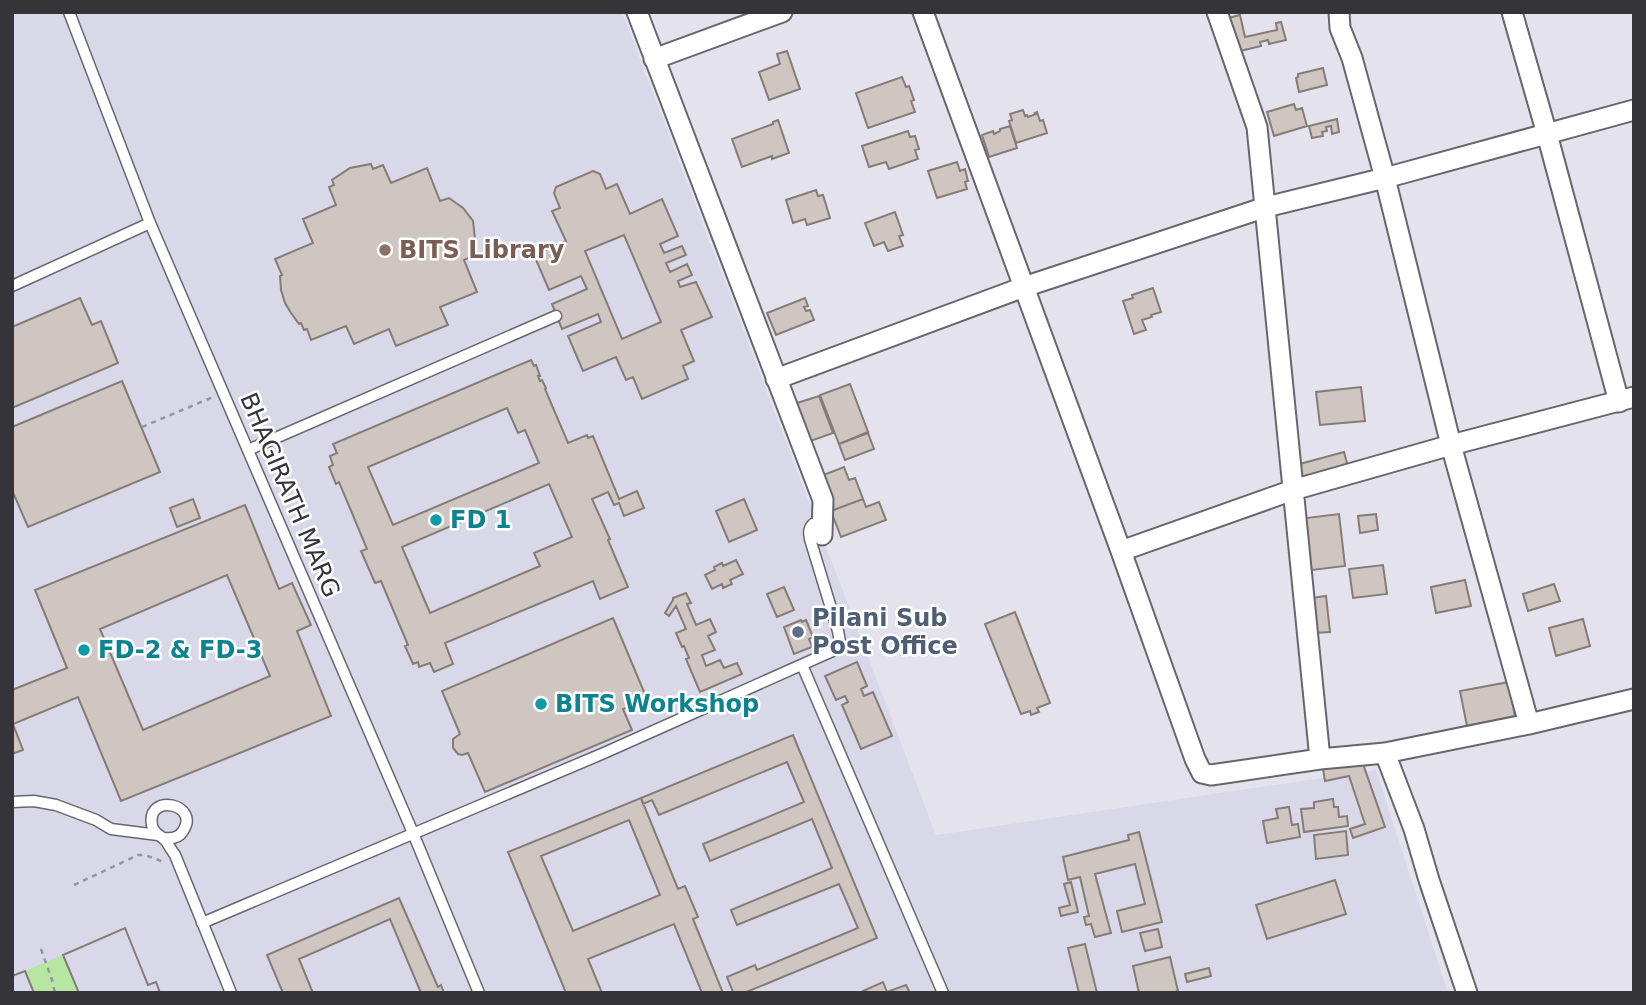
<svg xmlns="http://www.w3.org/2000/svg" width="1646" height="1005" viewBox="0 0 1646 1005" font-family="'DejaVu Sans',sans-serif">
	<rect width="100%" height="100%" fill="#e4e3ed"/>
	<path fill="#d9d8e9" d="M12,12H622L936,835L1376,770L1448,993H12Z"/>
	<path fill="#b7e6a2" d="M63,955L79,993H34L25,971Z"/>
	<path fill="#cfc5c1" stroke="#857c77" stroke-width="2" fill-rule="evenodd" d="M1240,15L1245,37L1277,30L1276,23L1281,22L1286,40L1269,44L1268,40L1260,42L1261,46L1236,52L1228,18Z
		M787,51L800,89L769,100L759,72L780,64L777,54Z
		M1323,68L1327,85L1299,92L1296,78L1298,77V74Z
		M902,77L906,87L909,86L914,100L911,101L915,112L868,128L856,93Z
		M1294,104L1296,110L1302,108L1307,126L1274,136L1267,112Z
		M1023,110L1025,116L1027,115L1028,117L1036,114L1035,113L1037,112L1040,121L1043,120L1047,133L1016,143L1009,121L1012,120L1010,114Z
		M1337,119L1339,132L1332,134L1331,126L1326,127L1327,131L1322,132L1323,136L1312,138L1309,126Z
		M778,120L789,153L772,159V156L742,167L732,139L773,124V122Z
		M1010,126L1017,148L989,157L982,135L993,131L994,134L1000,131V129Z
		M908,131L910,137L915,136L919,149L915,150L918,159L889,169L886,162L869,167L862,146Z
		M957,162L960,171L965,169L968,181L965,182L967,189L937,198L928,171Z
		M371,164L373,169L383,165L391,183L427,168L440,201L449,198L463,208L473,221L475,239L473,256L464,260L477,292L440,307L448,325L396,346L389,329L354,344L346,326L311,340L307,329L304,330L301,323L299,324L291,313L285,303L281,290L280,276L282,275L275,259L313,243L303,219L336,205L329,187L334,185L332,180L350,168Z
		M593,171L600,174L606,189L617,184L630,214L662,199L678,236L660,244L664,253L682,246L686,255L666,263L670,272L687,264L692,275L678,281L680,287L696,282L712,317L681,330L694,361L683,366L688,379L642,399L633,377L626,380L616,357L583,371L568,336L601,322L598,314L562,329L552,304L587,289L581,276L549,290L534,255L566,241L552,211L560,208L554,193L556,187ZM624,235L661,322L622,339L585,251Z
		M816,190L818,196L823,195L830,218L807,225L805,219L793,223L786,200Z
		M895,212L903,235L899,236L903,246L888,251L884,242L874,246L865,223Z
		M1153,288L1161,312L1151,315L1152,317L1142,320L1146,330L1134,334L1123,301L1133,298L1132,295Z
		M80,298L92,325L101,321L118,363L12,408V327Z
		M805,298L808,306L804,307L806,311L810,310L814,320L776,335L767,313Z
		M531,360L534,366L536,365L540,376H538L540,381L542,380L546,388L545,389L568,443L587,435L588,438L593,436L619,499L637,491L644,508L624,516L619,503L614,505L608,492L592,499L610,539L608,540L628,587L600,599L593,581L445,643L453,664L434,672L430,663L419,667L418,662L413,664L405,646L408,645L381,581L375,583L361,551L367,549L339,482L336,484L329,467L333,465L330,456L337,453L333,444ZM507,408L518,433L525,430L539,463L393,525L368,467ZM549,484L572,537L534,553L540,566L430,613L402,547Z
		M122,381L160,472L28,527L12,490V427Z
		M850,384L868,432L839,444L820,395Z
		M1361,387L1365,421L1320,425L1316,392Z
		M819,396L833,433L805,443L791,405Z
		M868,433L874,449L845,460L839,444Z
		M1344,452L1348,467L1300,480L1296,465Z
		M844,467L849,480L855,478L863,499L831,511L818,477Z
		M193,499L200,518L177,527L170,508Z
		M744,499L757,530L729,542L716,511Z
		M863,499L866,507L879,502L886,520L841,537L831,511Z
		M245,505L279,589L292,583L311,625L297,631L331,716L121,801L78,697L13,724L23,750L12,754V690L67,668L35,590ZM227,575L270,676L143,730L100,629Z
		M1339,514L1345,566L1304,571L1298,519Z
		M1376,514L1378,530L1360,533L1358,516Z
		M736,560L743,574L730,580L732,584L723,588L722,584L712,589L705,575L715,570L714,567L722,563L723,566Z
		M1383,565L1387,594L1353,598L1349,569Z
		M1465,580L1471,606L1436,613L1431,587Z
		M1554,584L1560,601L1528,611L1523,594Z
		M784,587L794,610L777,617L767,594Z
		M686,593L691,603L687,604L696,625L710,619L716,632L708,636L715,650L702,655L706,666L720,660L724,668L737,663L742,674L700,692L686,659L689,658L684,646L682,647L676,633L686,629L676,606L669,616L665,613L673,600V598Z
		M1326,596L1330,632L1314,633L1311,598Z
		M1015,612L1050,703L1037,708L1039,712L1031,715L1030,711L1021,714L985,624Z
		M613,618L647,699L623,709L632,730L485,792L468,753L462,755L458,754L453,748V739L460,734L442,691Z
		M1583,619L1590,646L1556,656L1549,628Z
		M801,620L802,622L806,620L813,637L809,639L812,647L794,654L784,627Z
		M857,662L867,686L861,689L864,696L873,692L892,736L861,749L842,705L848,702L845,696L836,700L825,676Z
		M1509,682L1515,717L1467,726L1460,691Z
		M793,735L877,938L744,993H732L733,992L727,977L755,965L757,970L858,928L839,884L737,925L731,910L832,868L812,819L710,861L703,844L804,802L787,762L659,815L652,800L643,804L641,798Z
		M1362,761L1385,827L1353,838L1350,829L1365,824L1349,776L1325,781L1323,769Z
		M641,798L678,889L685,886L698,917L693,919L723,993H702L674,924L588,959L602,993H566L508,852ZM629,820L660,895L573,931L541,856Z
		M1333,799L1334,807H1338L1339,817L1347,816L1348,826L1304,832L1301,809L1314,808V802Z
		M1289,807L1292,825L1298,824L1300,837L1267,843L1263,821L1278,818L1276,809Z
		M1346,831L1348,855L1316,859L1314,835Z
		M1139,832L1162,922L1122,932L1117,911L1145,904L1135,864L1095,874L1111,933L1095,937L1091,924L1086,925L1084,917L1089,916L1080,877L1068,880L1063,857L1129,840L1128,835Z
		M1335,880L1346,914L1267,939L1256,905Z
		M1071,882L1078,912L1061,916L1059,908L1070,905L1064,884Z
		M399,898L438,987L441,985L444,993H421L390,919L299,959L313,993H283L267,955Z
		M125,928L148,985L156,982L160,993H79L63,955Z
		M125,928L148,985L156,982L160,993H79L63,955Z
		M1158,929L1162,947L1145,951L1140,933Z
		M1085,944L1097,993H1079L1068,948Z
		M1170,957L1178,991L1172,993H1139L1133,966Z
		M1209,968L1211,976L1187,982L1185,974Z
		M25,971L34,993H12V976Z
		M25,971L34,993H12V976Z
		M883,982L887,992L906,985L910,993H864L863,991Z"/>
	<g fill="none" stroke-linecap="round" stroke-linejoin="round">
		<defs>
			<path id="lane" d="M69,12L150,223L413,833L479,993
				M12,286L150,223
				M248,450L556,316
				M802,665L943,993
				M12,802L34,801L56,805L96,820L111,829L158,835
				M164,838C172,839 179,838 183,831C201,804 146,792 152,825C153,834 161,835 166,841C169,846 172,851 175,855L231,993
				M202,923L604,753L837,649L840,642L838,631L810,539C809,533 808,529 813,524L822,534"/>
			<path id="street" d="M637,12L823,500L822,535
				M923,12L1121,551L1195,759L1202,773L1211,775L1320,759L1385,753L1529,724L1634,699
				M1217,12L1257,127L1320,759
				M1339,12L1340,28L1352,58L1385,178L1451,445L1529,724
				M1512,12L1547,134L1619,402
				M654,59L782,12
				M776,379L1024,287L1266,207L1385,178L1634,110
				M1121,551L1293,490L1451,445L1634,397
				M1385,753L1414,829L1429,880L1467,993"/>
		</defs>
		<use href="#lane" stroke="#67666e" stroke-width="13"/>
		<use href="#street" stroke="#67666e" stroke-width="23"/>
		<path stroke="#96959d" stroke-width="2.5" stroke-dasharray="5 5" stroke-linecap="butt" d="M142,427L213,397
			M74,885L138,855H145L164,862
			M41,949L52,980L55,993"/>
		<use href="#lane" stroke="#fff" stroke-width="10"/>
		<use href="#street" stroke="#fff" stroke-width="19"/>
	</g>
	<circle fill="#8d6e63" stroke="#fff" stroke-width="2.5" cx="385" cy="250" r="7"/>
	<g fill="#0f9aa8" stroke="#fff" stroke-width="2.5">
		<circle cx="436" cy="520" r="7"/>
		<circle cx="84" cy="650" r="7"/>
		<circle cx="541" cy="704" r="7"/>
	</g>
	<circle fill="#5c6f8a" stroke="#fff" stroke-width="2.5" cx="798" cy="632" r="7"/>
	<g text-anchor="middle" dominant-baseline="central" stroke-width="5" stroke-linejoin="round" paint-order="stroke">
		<g font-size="24" font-weight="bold" fill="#785e54" stroke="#fff" text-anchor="start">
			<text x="399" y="250">BITS Library</text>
		</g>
		<g font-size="24" fill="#353539" stroke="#fff">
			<text transform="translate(290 495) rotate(67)">BHAGIRATH MARG</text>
		</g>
		<g font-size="24" font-weight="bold" fill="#0d838f" stroke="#fff" text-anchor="start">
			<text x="450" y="520">FD 1</text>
			<text x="98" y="650">FD-2 &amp; FD-3</text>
			<text x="555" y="704">BITS Workshop</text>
		</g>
		<g font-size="24" font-weight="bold" fill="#4e5e75" stroke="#fff" text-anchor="start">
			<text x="812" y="618">Pilani Sub<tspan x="812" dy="28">Post Office</tspan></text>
		</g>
	</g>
	<rect width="1646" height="1005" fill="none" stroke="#353539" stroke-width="28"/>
</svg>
